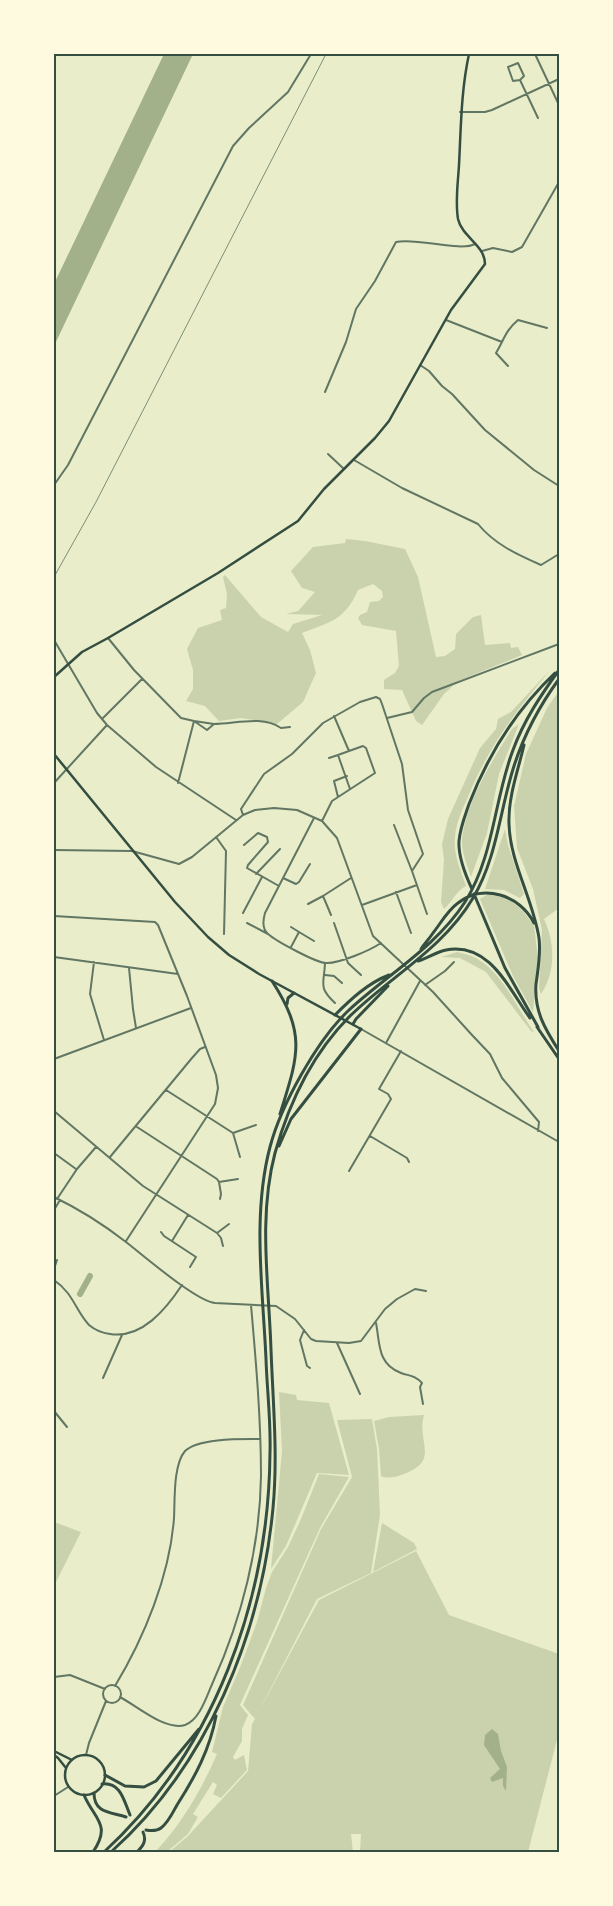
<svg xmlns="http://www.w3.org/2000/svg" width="613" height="1906" viewBox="0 0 613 1906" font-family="'PT Sans Narrow',sans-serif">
	<rect width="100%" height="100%" fill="#e9edc9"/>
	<path fill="#cad2ad" d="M346,539L365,541L405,549L418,577L436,657L445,656L455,649L456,634L473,617L481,615L485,645L510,643L511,648L518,647L522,655L458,681L444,694L422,725L416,721L402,690L384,689V680L395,673L399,666L396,631L362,625L358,618L360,615L367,612L370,602L379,601L383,597L382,591L373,584L358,590C345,620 330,622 302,633L310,650L316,673L303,702L277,724L241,718L219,721L205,706L186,701L193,689V670L187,649L198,628L222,620L220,610L226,608L227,594L223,577L225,575L261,617L288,632L293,624L322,615L286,614L298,611L315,592L302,588L291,571L313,547L345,543Z
		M551,669C517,710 488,747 468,797C462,810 456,823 455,837C453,854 461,871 466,886C456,891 453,901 444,909L441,902L444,860L442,844L448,819L480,748L496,729L498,719L511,712Z
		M559,691V908L544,919C555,942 556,972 541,994L539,988L542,930L533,889L517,848L514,806L526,754L547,708Z
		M519,724L499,774L487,833L471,877C468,867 462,854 462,843C463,807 493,759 512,729Z
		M505,829L508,845L524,894L520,898L504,890L485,889Z
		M488,894L509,899L523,911L534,926L538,958L533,1012L513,976L480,899Z
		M457,952C465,954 472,955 479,960C502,973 519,1011 534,1032L531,1031L486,972L460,958L441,957Z
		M279,1392L296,1395L297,1400L329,1403L349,1475L317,1473L286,1546L271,1569L282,1451Z
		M424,1415C416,1442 441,1460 404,1474C397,1477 387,1479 381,1476L379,1449L374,1421L389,1417Z
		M372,1419L377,1449L380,1515L371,1573L317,1599L258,1713L319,1600L416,1551L449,1615L559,1654V1735L558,1736L528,1852H360L361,1834H351L353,1852H169L188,1836L248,1771L252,1724L255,1719L243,1705L321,1529L352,1477L337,1420Z
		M319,1474L349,1477L320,1528L240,1705L248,1715L242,1729V1741L233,1757L235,1760L244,1755L247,1770L221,1798L213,1794L217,1785L213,1782L193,1814L198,1817L188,1834L167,1852H155C181,1825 202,1789 217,1754L212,1752L223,1707L241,1665L257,1622L266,1588L272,1572L288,1547L301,1519Z
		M54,1522L81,1532L54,1586Z
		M382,1523L414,1543L417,1549L373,1572Z"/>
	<path fill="#a3b18a" d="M164,54H193L54,346V284Z
		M492,1729L498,1734L501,1751L507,1767L506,1791L503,1786V1778L492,1782L490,1778L500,1769L484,1745L485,1735Z"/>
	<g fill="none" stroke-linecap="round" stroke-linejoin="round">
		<path stroke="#a3b18a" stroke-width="6" d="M80,1294L90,1276"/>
		<path stroke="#617663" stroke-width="2" d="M535,54L559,105
			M520,80L524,76L518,63L508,67L513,81L520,80L538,118
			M460,112H485L492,110L559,79
			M482,251L493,248L512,252L522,247L559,182
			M446,320L502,342
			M420,365L429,371L442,386L452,394L485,430L534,470L559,486
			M508,366L496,353C504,340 505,331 518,320L547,328
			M325,392L346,342L356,309L375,281L396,242C416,237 460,252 475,244
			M328,454L344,469
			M354,460L402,488L478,524C494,544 518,555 541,565L559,554
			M108,638L134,670L181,718L194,721L178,783
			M54,640L97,713L107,725L156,767L236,820
			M102,719L142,679
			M194,721L214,724L207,730Z
			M214,724C235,724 262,715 281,728L290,727
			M349,751L338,755L350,789
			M329,758L338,755
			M54,783L107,725
			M338,797L334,781L347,776
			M243,815L241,809L264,774L292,754L323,723L360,702L376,697L380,699L382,704L402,764L408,810L423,854L412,871L427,914
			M314,818L265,913C263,920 262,929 268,934C276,941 318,964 327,963C340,963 369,951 381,943
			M322,821L332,801L375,773L366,748L363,746L349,751L334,716
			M394,825L412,871
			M216,837L226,851L224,934
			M244,845L258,833L267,837L268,842L248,865L247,868L279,886
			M54,850L132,851L179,864L192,857L243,815L255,810L274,808L297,810L322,821L337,838L373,936L433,992L472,1035L490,1054L502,1078L539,1122L538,1131
			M256,874L280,849
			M283,878L296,884L299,882L310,864
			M396,892L411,933
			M308,904L323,896
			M362,905L417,885
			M243,913L262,877
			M331,915L323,896L351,878
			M54,916L155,922L158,925L187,996L216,1075L218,1088L215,1104L126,1241
			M247,923L268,934
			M334,923L348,963L361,975
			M291,927L299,932
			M291,947L299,932L314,941
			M54,957L178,974
			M94,962L90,994L104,1040
			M325,963C324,985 318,987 335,1003
			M129,968L133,1009L136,1028
			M325,975L334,976L342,983
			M425,985L445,971L454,962
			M361,1029L559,1142
			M386,1043L420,981
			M54,1059L191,1008
			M166,1090L233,1133
			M54,1111L143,1186L217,1233
			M137,1127L217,1179L219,1182
			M370,1136L407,1158L409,1162
			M54,1153L76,1169
			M110,1157L192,1058L200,1049L205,1047
			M240,1157L233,1133L256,1125
			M349,1171L391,1099L388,1094L379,1089L401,1051
			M54,1197C79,1209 104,1225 126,1242C144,1256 196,1301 215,1303L276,1306L295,1319L311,1339L316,1341L349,1343L361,1341L385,1309L397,1299L415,1289L426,1291
			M57,1199L77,1169L96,1147
			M220,1199L221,1194L219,1182L238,1179
			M54,1210L60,1200
			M161,1232L164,1236L196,1257L190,1267
			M172,1241L188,1215
			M223,1246L221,1238L217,1233L229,1224
			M54,1269L57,1260
			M54,1280C74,1294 75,1310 89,1325C95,1330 102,1333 110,1334C142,1339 166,1309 182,1285
			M376,1323C380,1343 377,1364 401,1373C409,1376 415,1375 422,1383L420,1387L423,1404
			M304,1330L300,1340L307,1366L310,1368
			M337,1343L360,1394
			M103,1378L122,1335
			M54,1411L67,1427
			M54,1677L70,1675L105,1689
			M103 1694a9 9 0 1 1 18 0a9 9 0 1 1-18 0Z
			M115,1686C144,1638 170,1575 174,1518C175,1500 173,1465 185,1451C198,1438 241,1439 259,1439
			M120,1697C137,1706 165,1731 185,1725C200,1720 207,1695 213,1682C242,1618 260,1546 261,1476C261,1419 256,1362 251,1305
			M86,1755L89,1743L106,1701
			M54,1796L68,1787"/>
		<path stroke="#617663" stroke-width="2" d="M54,485L68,465L233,146L249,128L288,92L311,54
			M387,718L412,712L424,698L432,692L559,644"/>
		<path stroke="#344e41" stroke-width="2.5" d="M54,677L82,652L108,638L218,573L298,521L324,489L375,438L389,421L451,310L485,264C485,245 462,237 458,219C455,201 458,183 459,165C461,127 461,91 469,54
			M54,754L175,902L208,937L229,955L259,974L361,1029
			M54,1751L72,1760
			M54,1755L58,1758L66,1768
			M65 1775a20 20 0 1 1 40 0a20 20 0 1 1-40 0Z"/>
		<path stroke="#344e41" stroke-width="3" d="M524,745C518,771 508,797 509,824C510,863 533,899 539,938C541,954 538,969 536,984C534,1011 545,1029 559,1051
			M472,889C465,874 458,857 459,841C460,828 465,816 469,804C488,755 517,709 555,673
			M474,894L505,968L538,1027
			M421,949C425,943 429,939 433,933C441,923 447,911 458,903C483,883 520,895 534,923
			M418,961C428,958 436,952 446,950C490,942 509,989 530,1018
			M272,981C307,1035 298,1056 280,1114
			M287,1004L288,998L294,993
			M335,1015C351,999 368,983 389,975
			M353,1024L356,1019L388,986
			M537,1027L559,1059
			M279,1146L291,1119L361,1029
			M105,1775L125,1786L144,1787L156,1781L199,1729
			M102,1784C121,1782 124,1801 130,1815
			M94,1793C94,1813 110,1812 126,1817
			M84,1795C94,1819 112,1824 93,1852
			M146,1830C152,1831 157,1831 161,1828C168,1823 173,1812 177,1805C195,1777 210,1749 216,1716
			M104,1852C214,1751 269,1600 270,1452C271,1421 267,1390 266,1359C263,1290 252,1215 270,1147C281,1105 317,1040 349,1010C388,974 436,947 465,902C494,856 494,800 513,750C524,720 541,695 559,670
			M111,1852C207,1766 261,1635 273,1508C278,1456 273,1403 271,1350C269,1285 258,1217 275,1153C289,1103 313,1053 350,1016C391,976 443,949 473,898C497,858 500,809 514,766C524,735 540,705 559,679
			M137,1852C143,1846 147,1841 143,1832"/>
		<path stroke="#7c8e77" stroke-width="1" d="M54,577L96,502L326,54"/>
	</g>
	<rect width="613" height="1906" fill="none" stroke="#fefae0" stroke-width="110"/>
	<rect x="55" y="55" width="503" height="1796" fill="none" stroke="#344e41" stroke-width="2"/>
</svg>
